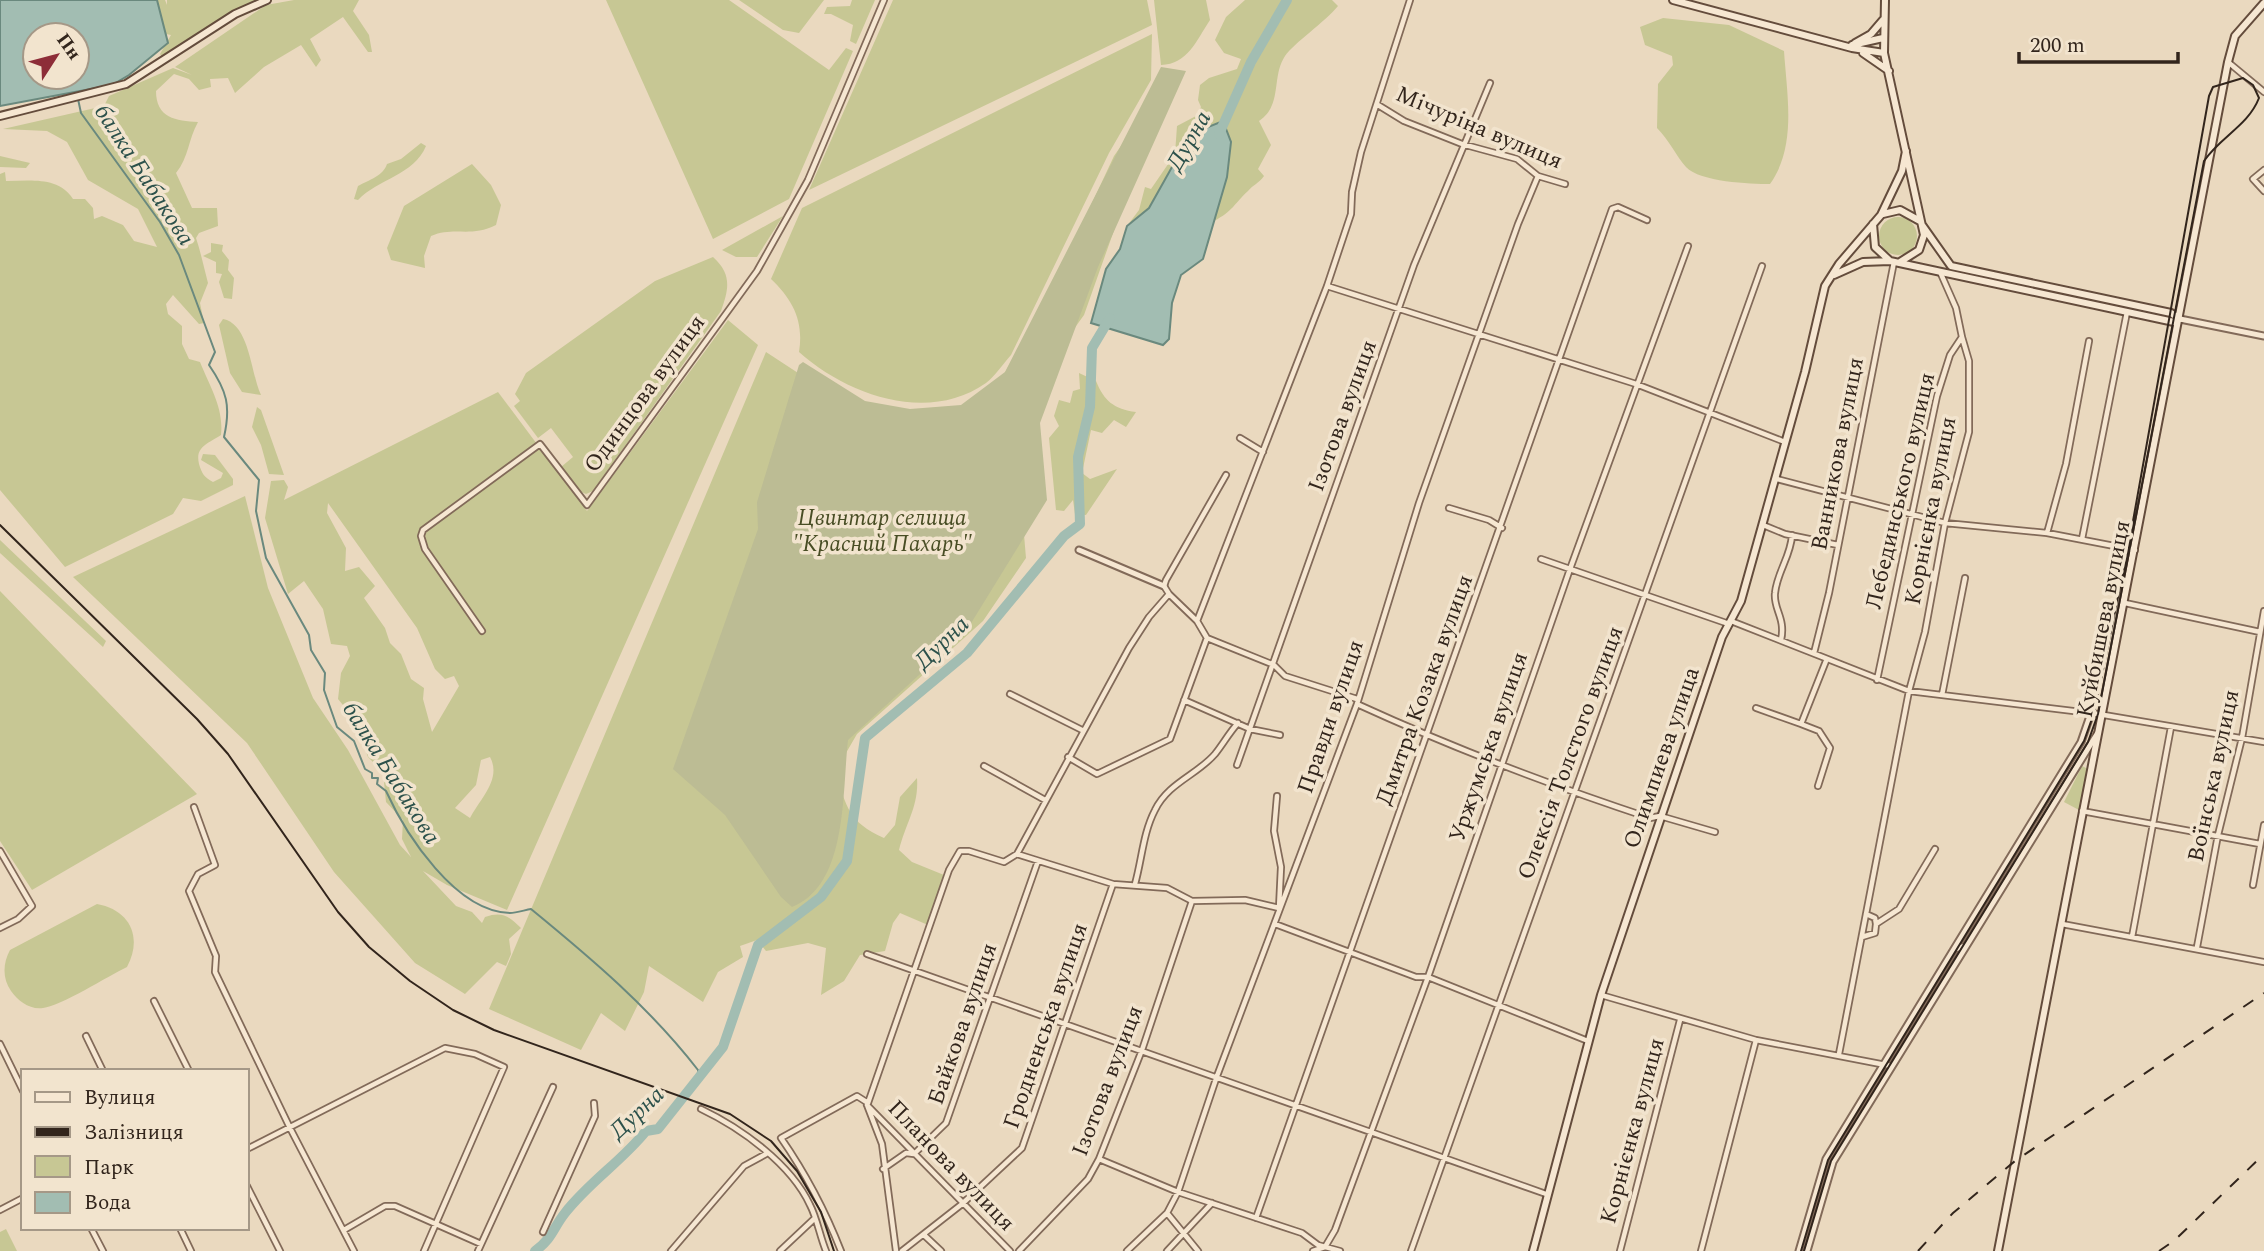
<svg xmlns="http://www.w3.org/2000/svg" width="2264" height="1251" viewBox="0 0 2264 1251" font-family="Spectral,serif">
	<rect width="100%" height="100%" fill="#ead9bf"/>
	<path fill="#c7c794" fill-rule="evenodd" d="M151,0H165L167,5V0H258L163,59L160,54L171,35L166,34Z
		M294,0H359L353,11L369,35L372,52H368L343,17L310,39L321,60L316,67L301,45L264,67L235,93L228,78L210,79L211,87L199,90L189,79L174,74L156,91C156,118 176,121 198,122C188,140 189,157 176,173L192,208H217L218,226L199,233L196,238C201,253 204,268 208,283L200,303L204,323L199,324L173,295L166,304L168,314L182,326V344L189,359L200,362C210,387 224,408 221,435C207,444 195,447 199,464C202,474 204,477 213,482L221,478L223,473L201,460L203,454L215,455L233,479V485L201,501L183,498L173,514L65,567L0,490V174L5,172L6,181C30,181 58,176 73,199H85L93,208L94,219L102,216L123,225L134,241L157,247L138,209L88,180L67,142L47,131L3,129L104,106L109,96L173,68L192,75L175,67L266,5Z
		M606,0H729L829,70L846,48L853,51L789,199L713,239Z
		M739,0H824L799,33L783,30Z
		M852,0H875L856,44L850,41L853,25L831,14H824L827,7L850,6Z
		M893,0H1147L1152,25L809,190Z
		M1154,0H1206L1210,20C1196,41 1188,64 1161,65Z
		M1245,0H1332L1338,6C1325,22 1294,43 1285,56C1271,77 1283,105 1259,121L1271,145L1258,169L1264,176C1259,183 1253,185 1248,191C1234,204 1233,211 1214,221L1203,259L1127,226L1139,210L1145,187L1151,189L1175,154L1177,126L1196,116L1201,107L1198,100L1200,85L1209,78L1237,69L1241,59L1224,53L1215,40L1226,17Z
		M1663,18L1729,25L1784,51C1787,96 1797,146 1770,184C1750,184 1700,182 1686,167C1677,157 1669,140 1657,128L1658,84L1673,65L1672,56L1645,45L1640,27Z
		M1152,34L1151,80L1109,153L1011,355C1003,364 995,376 986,383C928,424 847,395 799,352C804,321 793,300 771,279L802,208Z
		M1158,93L1162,95L1084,315L1045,369L1017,453L1026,558L983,621L857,734L835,772C847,807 848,822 884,838L895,825L900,797L917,778C919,806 906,822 899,850L912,862L944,875L928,925L900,913L893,923L885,951L860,955L844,981L821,995L826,948L808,943L766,951L757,940L740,946L743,957L718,972L703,1002L649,966L644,992L625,1031L601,1013L581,1050L489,1009L766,352L850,407L942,418L994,391L1043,308L1114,156Z
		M421,143L426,146C414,175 378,179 358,200L354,199L358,186C369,180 383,176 387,164L401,159Z
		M0,156L30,163L26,168L0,167Z
		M472,164L491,185L501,205L496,225C470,238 455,226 431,236L424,256L425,268L391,260L387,248L404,206Z
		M783,216L757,257H736L722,250Z
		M1879 236a19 19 0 1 1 38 0a19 19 0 1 1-38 0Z
		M211,243L223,245L222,251L229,260L228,270L234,278L232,299L224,298L219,282L222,274L216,273V262L203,256L211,252Z
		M713,257C732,274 729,289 721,311L593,491L586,494L579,491L561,467L573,457L551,428L538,438L514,406L520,401L515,394L526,373L655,281Z
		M223,319C250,324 251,375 261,395L242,392L230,373L219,325Z
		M728,320L758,345L507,910L447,885L423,871L456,906L472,912L482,923L485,917C502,911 509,916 521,928L509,939L511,954L506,966L497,962L465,994L415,963L334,872L247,743L73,577L245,496L268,588L313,698L348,750L400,845L411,857L402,839L403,820L386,802L383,772L368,757L352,716L338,699L341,673L350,656L347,646L331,644L323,609L304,581L288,594L265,518L271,481L284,480L288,487L284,500L498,392L587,511ZM328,503L417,628L435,669L445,679L454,676L459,686L432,732L423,699L424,688L411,679L401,654L390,643L385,628L364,598L375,586L359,567L345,571L346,548L327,513ZM490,757C502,779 480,799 470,818L455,808L476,785L481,760Z
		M1079,373L1096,381C1104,401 1114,409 1136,412L1126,427L1114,420L1102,433L1091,430L1082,473L1090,479L1117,469L1086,515L1075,514L1073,500L1064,511L1056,510L1049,438L1059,426L1054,416L1059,400L1070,403L1073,391L1080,389Z
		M257,407L261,410L284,475L269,474L261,445L252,427Z
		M0,540L106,641L103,647L0,553Z
		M0,591L197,794L32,890L0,841Z
		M2082,766L2088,769L2079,810L2064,802Z
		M97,904C130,910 143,937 127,967C108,976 61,1006 43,1008C30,1010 18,1001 11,991C2,978 3,963 10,950Z
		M6,1229L17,1251H0V1232Z"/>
	<path fill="#bcbc94" d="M1161,67L1186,71L1098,267L1040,423L1047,500L965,633L848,740C842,792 848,885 792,907L781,897L725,815L673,769L758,529L757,502L799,365L803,362L865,401L910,409L961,405L1005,372Z"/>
	<path fill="#a2bdb2" stroke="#6a897e" stroke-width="2" fill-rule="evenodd" d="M0,0H157L168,43L129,75L112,85L0,106ZM35,35H77V77H35Z
		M1223,121L1231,142L1227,177L1203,259L1181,275L1172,303L1169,339L1163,345L1091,323L1106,269L1120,249L1127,226L1149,208L1172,167L1198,131Z"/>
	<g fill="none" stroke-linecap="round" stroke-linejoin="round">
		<path stroke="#6a897e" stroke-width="2" d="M78,99L81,113L160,222L179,255L215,352L209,365C227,391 231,406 224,437L259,480L256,511L266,558L309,635L311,650L325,673L324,690L337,727L354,741L365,769L372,773V778H378L377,784L386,791C406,835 456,912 510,913C516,913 525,910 531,909C592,959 650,1008 698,1070L699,1078"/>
		<path stroke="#a2bdb2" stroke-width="10" d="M1219,134L1251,62L1287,0
			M535,1251C553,1238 553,1228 565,1213C589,1182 622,1161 646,1131L658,1129L723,1047L758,945L821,897L847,861L865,738L967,653L1064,536L1080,524L1078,457L1090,407L1092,348L1110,318"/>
		<defs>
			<path id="minor" d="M2228,62L2264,92
				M1378,105L1404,121L1462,144L1517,159L1538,176L1565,184
				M2264,170L2253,179L2264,191
				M1327,286L1636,384L1785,442
				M1240,438L1263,452
				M1777,479L1945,523L2047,533L2135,550
				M1449,508L1489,520L1502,528
				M1763,525L1785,534L1838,545
				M2047,533L2066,464L2089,341
				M2082,539L2127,312
				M1541,559L1729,624
				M1169,594L1197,621L1207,638L1274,665L1285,676L1357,699
				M2125,603L2260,632
				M1197,621L1327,286L1351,214L1352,192L1361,152L1410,0
				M1731,621L1909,691L2098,714L2264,742
				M482,631L425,549L421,536L423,530L540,444L587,505L757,271L808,180L884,0
				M1781,640C1786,618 1773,609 1775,593C1777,572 1791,556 1792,535
				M1814,653L1829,593L1894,262
				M1877,680L1937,396L1950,355L1962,337L1956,308L1941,274
				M1010,694L1082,730
				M1942,695L1965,578
				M1184,700L1250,729L1280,735
				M1357,704C1453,748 1550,785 1650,818L1660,816L1715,832
				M1756,708L1801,724
				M1068,757L1097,774L1170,739L1207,638
				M1237,765L1414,265L1490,83
				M984,766L1045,800
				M1818,786L1830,748L1819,731L1801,724L1826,661
				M194,807L215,865L198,874L189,891L216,956L215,972L290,1128L354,1251
				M2082,811L2260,844
				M0,851L32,906L18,919L0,928
				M1017,854L1129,648L1149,617L1169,594L1164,586L1166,580L1226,475
				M1135,884C1142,859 1143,833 1155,810C1168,783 1197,775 1215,754C1223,744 1229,733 1238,723
				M2253,885L2264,825
				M1866,914L1875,918L1876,924L1899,909L1935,849
				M1275,924L1416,977H1428L1588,1041
				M2062,924L2264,962
				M1862,937L1875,933L1876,924
				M2132,937L2171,727
				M2197,947L2218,835L2242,738L2264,611
				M867,954L1546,1194
				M1601,995L1756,1040L1891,1066
				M154,1001L189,1071
				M86,1036L103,1071
				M0,1044L23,1091
				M1839,1054L1909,691L1925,632L1945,523L1969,432V361L1962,337
				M867,1105L1010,1251
				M867,1105L882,1144L896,1251
				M701,1109C741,1128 791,1164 810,1205C817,1218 820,1237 826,1251
				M247,1149L445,1048L475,1054L504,1067L424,1251
				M1099,1159L1178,1192L1302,1233L1318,1245L1340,1251
				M883,1169L906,1153L914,1154L946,1123L1038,861
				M247,1186L280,1251
				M0,1210L23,1198
				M1167,1213L1198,1251
				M1256,1218L1612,209L1618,207L1647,220
				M91,1228L103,1251
				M180,1228L191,1251
				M344,1230L385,1206H395L481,1244
				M543,1232L595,1116L594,1103
				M924,1235L941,1251
				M478,1251L553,1087
				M671,1251L744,1166L766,1154
				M780,1251L814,1219
				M841,1251C825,1210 806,1174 781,1138L857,1096L868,1103L949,870L960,851H969L1004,862L1017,854L1113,884L1167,888L1192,901L1245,900L1279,908L1281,867L1274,831L1277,796
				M902,1251L962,1204L1022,1148L1113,884
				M1019,1251L1088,1179L1099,1159L1142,1050L1192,901
				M1127,1251L1167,1213L1178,1192L1217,1076L1357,704L1419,503L1518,224L1538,176
				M1167,1251L1212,1203
				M1313,1251L1325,1247L1335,1230L1428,977L1570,569L1688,246
				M1411,1251L1762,266
				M1620,1251L1680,1020
				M1701,1251L1756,1040"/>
			<path id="tertiary" d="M2180,319L2264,336
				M1079,550L1164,586
				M1954,949L2081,742L2091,713
				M1799,1251L1826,1159L1954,949L1966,946
				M1807,1251L1833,1162L2097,734"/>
			<path id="secondary" d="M1673,0L1852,48L1884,53
				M1885,0L1884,53L1924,235L1919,250L1900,262
				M1855,43L1871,34L1883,20
				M1852,45L1883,38
				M1863,53L1889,71
				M0,116L126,84L235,14L267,0
				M1883,214L1900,210L1920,221
				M1873,224L1875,247L1890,261L2174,322L2180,319
				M1922,225L1951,266L2171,313L2180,319
				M1834,275L1863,262L1890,261
				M1533,1251L1601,995L1722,637L1741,601L1805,372L1825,286L1839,264L1881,215L1902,171L1906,151
				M1998,1251L2228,62L2235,36L2264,3"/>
		</defs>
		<use href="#minor" stroke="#826a59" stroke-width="8"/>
		<use href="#tertiary" stroke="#826a59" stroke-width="9"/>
		<use href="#secondary" stroke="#644c3c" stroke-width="10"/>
		<use href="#minor" stroke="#f6e7d2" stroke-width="4.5"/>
		<use href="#tertiary" stroke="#f6e7d2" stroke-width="5"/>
		<use href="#secondary" stroke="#f6e7d2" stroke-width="6"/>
		<path stroke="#32251c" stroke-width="2" d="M0,525L197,719L228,754L338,912L369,947L410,981L453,1010L494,1030L730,1114L771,1141L797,1171L821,1212L834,1251
			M1801,1251L1828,1160L2084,741L2094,713L2128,549L2209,96L2213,87L2243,78L2253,85L2259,98C2248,126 2220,137 2204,161L2098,714L2088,742L1831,1161L1804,1251"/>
		<path stroke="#32251c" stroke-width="2" stroke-dasharray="12 12" stroke-linecap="butt" d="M1918,1251L1953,1213L2015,1161L2264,993
			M2159,1251L2175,1240L2264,1154"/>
	</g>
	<g text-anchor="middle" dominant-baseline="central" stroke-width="7" stroke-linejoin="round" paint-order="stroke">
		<g font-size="23" fill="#32251c" stroke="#f2e4ce">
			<text transform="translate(1479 128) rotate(23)">Мічуріна вулиця</text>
			<text transform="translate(645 394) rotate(-54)">Одинцова вулиця</text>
			<text transform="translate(1343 416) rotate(-70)">Ізотова вулиця</text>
			<text transform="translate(1838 454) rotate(-79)">Ванникова вулиця</text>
			<text transform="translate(1901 491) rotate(-77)">Лебединського вулиця</text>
			<text transform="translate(1931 511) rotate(-79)">Корнієнка вулиця</text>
			<text transform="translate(2104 619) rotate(-79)">Куйбишева вулиця</text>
			<text transform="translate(1425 690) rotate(-70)">Дмитра Козака вулиця</text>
			<text transform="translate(1331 717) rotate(-71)">Правди вулиця</text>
			<text transform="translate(1489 747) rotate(-71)">Уржумська вулиця</text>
			<text transform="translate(1571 753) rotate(-70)">Олексія Толстого вулиця</text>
			<text transform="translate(1662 758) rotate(-71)">Олимпиева улица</text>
			<text transform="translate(2214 776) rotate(-78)">Воїнська вулиця</text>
			<text transform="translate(963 1024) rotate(-71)">Байкова вулиця</text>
			<text transform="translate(1046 1026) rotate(-71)">Гродненська вулиця</text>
			<text transform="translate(1108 1081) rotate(-69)">Ізотова вулиця</text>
			<text transform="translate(1633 1131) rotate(-75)">Корнієнка вулиця</text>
			<text transform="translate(951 1166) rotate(46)">Планова вулиця</text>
		</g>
		<g font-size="23" font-style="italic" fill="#484d24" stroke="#f2e4ce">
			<text x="882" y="518">Цвинтар селища<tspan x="882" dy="26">"Красний Пахарь"</tspan></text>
		</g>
		<g font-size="24" font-style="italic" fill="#2c514b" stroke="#f2e4ce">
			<text transform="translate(1189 141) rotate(-60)">Дурна</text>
			<text transform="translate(144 175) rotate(57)">балка Бабакова</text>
			<text transform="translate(942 643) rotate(-44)">Дурна</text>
			<text transform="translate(391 773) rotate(58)">балка Бабакова</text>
			<text transform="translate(637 1113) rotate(-43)">Дурна</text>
		</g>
	</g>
	<rect x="21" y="1069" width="228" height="161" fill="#f2e4ce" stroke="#a59887" stroke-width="2"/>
	<rect x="35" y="1092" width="35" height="10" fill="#f6e7d2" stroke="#a59887" stroke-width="2"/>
	<text x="84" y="1104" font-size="21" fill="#32251c">Вулиця</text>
	<rect x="35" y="1127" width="35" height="10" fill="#32251c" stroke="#a59887" stroke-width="2"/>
	<text x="84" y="1139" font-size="21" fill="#32251c">Залізниця</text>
	<rect x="35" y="1156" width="35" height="21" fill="#c7c794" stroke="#a59887" stroke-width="2"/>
	<text x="84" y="1174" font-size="21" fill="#32251c">Парк</text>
	<rect x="35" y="1192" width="35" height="21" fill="#a2bdb2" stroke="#a59887" stroke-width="2"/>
	<text x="84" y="1209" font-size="21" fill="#32251c">Вода</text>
	<g transform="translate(56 56) rotate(54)"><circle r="33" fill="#f2e4ce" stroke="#a59887" stroke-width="2"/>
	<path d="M0-5L12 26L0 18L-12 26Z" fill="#8d2d38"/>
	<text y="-10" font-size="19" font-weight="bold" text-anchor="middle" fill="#32251c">Пн</text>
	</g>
	<path d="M2019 52v10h159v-10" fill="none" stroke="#32251c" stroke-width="3.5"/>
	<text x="2030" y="52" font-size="21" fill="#32251c" stroke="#f2e4ce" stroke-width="5" paint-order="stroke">200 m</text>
</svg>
